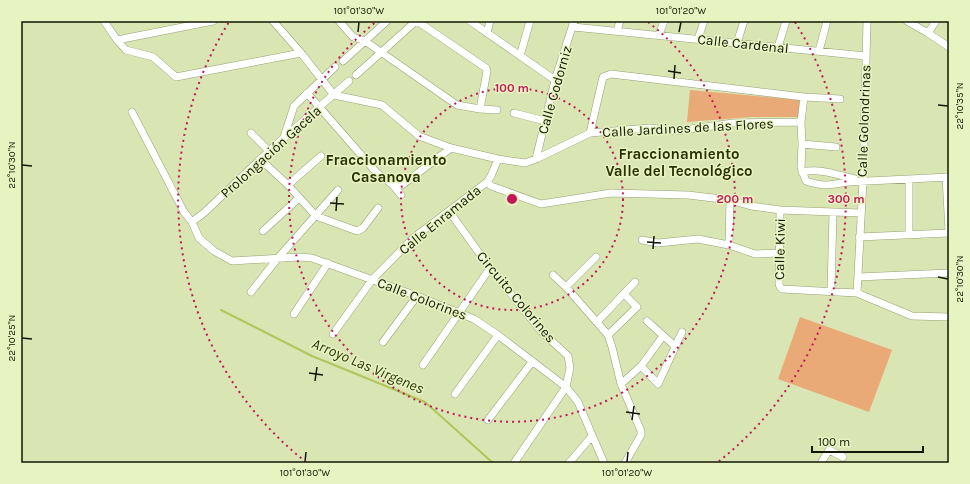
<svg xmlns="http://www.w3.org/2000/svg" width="970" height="484" viewBox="0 0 970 484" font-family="Karla,sans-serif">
	<rect width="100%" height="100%" fill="#d9e5b3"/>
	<path fill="#e9aa78" d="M690,90L800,100L798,117H751L687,122Z
		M800,317L892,350L869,412L778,379Z"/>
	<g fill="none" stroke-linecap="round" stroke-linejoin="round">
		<path stroke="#b1c658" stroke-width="2" d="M221,310L312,356L425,402L493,463"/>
		<defs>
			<path id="street" d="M104,21L117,40L126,50L153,57L176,77L301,53
				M273,21L301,53L334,95L382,105L419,136L451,148L498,159L525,163L536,159L590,133L649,128L677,131L733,123L801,122
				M339,21L353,37L365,41L457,105L480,109L497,110
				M417,21L486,68L487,71L480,109
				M470,21L555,80
				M907,21L928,33L949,47
				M573,27L866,56
				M617,31L620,21
				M487,33L490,21
				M928,33L936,21
				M659,35L664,21
				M698,39L704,21
				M117,40L213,21
				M737,43L744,21
				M778,47L786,21
				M819,51L827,21
				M520,56L530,21
				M343,61L387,21
				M356,75L416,21
				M307,93L376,172L393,185L401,195
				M804,97L801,122L802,144L801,168L806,181C823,187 831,185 848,182L949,177
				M132,112L184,212L192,222L199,238L214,251L232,261L299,257L312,258L417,296L474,319L498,335L566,387L578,402L604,463
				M514,113L545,121
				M251,133L269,151
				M590,133L603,77L611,74L804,97L840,99
				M284,137L294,106L335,67
				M802,144L836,147
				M260,159L288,185L316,216L357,231L363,228L378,208
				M536,159L555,80L574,21
				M802,172C821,168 837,175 855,179
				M946,177L949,231
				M909,179V234
				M487,182L491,186L541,204L611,193L688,195L730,200L751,206L780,210L861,213
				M288,185L321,156
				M393,185H402L451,148
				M780,210L779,284L780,287L782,289L857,293L912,316L949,317
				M449,211L490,268L541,331L568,356L570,368L566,387L514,463
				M192,222L205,212L269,151L349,81
				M263,231L299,198
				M859,237L949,233
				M642,240L658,243L698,239L729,245L755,254L779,253
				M729,245L730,200
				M553,275L566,287L608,335L612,347L621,384L641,431V435L625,463
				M858,277L949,273
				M566,287L596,257
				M831,291L833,212
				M251,292L278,258L338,190
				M857,293L863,181L867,21
				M294,314L328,263
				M647,321L676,347
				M597,322L635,282
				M333,334L372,280L412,239L487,182L491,176L498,159
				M608,335L637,307L624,294
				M383,342L417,296
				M423,365L490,268
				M641,366L658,384L682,332
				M621,384L641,366L663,336
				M455,394L498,335
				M488,420L532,362
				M569,463L592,436
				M821,463L829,450L843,457"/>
		</defs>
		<use href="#street" stroke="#97a272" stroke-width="8"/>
		<use href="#street" stroke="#fff" stroke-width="7"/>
	</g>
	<path fill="none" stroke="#131705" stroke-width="1.5" d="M358,32L359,22M679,32L681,22M668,71L681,73M674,79L675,65M938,105L948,106M22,165L32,166M330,203L344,204M336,211L337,197M647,242L661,243M653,249L654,236M938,277L948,279M22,338L32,339M309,373L323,375M315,381L317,367M626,412L640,414M632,420L634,406M305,462L306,452M627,462L628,452"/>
	<g fill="none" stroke="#c2185b" stroke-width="2" stroke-dasharray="2 4">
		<circle cx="512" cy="199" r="111"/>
		<path d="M648 22A223 223 0 1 1 376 22"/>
		<path d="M306 462A334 334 0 0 1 229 22M795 22A334 334 0 0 1 718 462"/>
	</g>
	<g text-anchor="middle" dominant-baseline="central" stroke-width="3" stroke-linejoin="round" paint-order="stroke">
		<g font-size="14" fill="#131705" stroke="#e7f3c0">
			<text transform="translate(743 44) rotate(6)">Calle Cardenal</text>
			<text transform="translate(555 90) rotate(-74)">Calle Codorniz</text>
			<text transform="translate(864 121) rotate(-88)">Calle Golondrinas</text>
			<text transform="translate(688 128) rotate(-3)">Calle Jardines de las Flores</text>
			<text transform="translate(271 152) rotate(-42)">Prolongación Gacela</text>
			<text transform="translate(440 220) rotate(-39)">Calle Enramada</text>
			<text transform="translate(780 249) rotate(-89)">Calle Kiwi</text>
			<text transform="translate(516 297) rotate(50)">Circuito Colorines</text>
			<text transform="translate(422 299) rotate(21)">Calle Colorines</text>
		</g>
		<g font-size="15" font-weight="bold" fill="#293001" stroke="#e7f3c0">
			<text x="679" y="154">Fraccionamiento<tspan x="679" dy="17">Valle del Tecnológico</tspan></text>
			<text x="386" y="160">Fraccionamiento<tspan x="386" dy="17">Casanova</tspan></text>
		</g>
		<g font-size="15" font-style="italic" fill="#2b3304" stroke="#e7f3c0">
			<text transform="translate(368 366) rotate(23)">Arroyo Las Virgenes</text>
		</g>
	</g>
	<circle cx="512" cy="199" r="6" fill="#c2185b" stroke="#e7f3c0" stroke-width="2"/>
	<g font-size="12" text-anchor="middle" font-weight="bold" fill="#c2185b" stroke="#e7f3c0" stroke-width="3" stroke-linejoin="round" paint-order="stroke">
		<text x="512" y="92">100 m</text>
		<text x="735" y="203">200 m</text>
		<text x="846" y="203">300 m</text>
	</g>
	<rect width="970" height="484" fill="none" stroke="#e7f3c0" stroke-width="44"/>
	<path d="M812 446v6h111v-6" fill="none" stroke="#131705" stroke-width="2"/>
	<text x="818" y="446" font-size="12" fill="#131705" stroke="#e7f3c0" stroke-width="3" paint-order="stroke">100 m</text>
	<rect x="22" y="22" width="926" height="440" fill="none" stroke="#131705" stroke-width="1.5"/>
	<g font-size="10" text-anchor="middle" fill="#131705">
		<text x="359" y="14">101°01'30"W</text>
		<text x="681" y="14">101°01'20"W</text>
		<text transform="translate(959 106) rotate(-90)" y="4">22°10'35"N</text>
		<text transform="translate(11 165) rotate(-90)" y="4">22°10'30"N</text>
		<text transform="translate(959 279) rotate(-90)" y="4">22°10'30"N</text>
		<text transform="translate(11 338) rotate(-90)" y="4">22°10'25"N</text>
		<text x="305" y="476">101°01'30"W</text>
		<text x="627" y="476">101°01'20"W</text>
	</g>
</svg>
